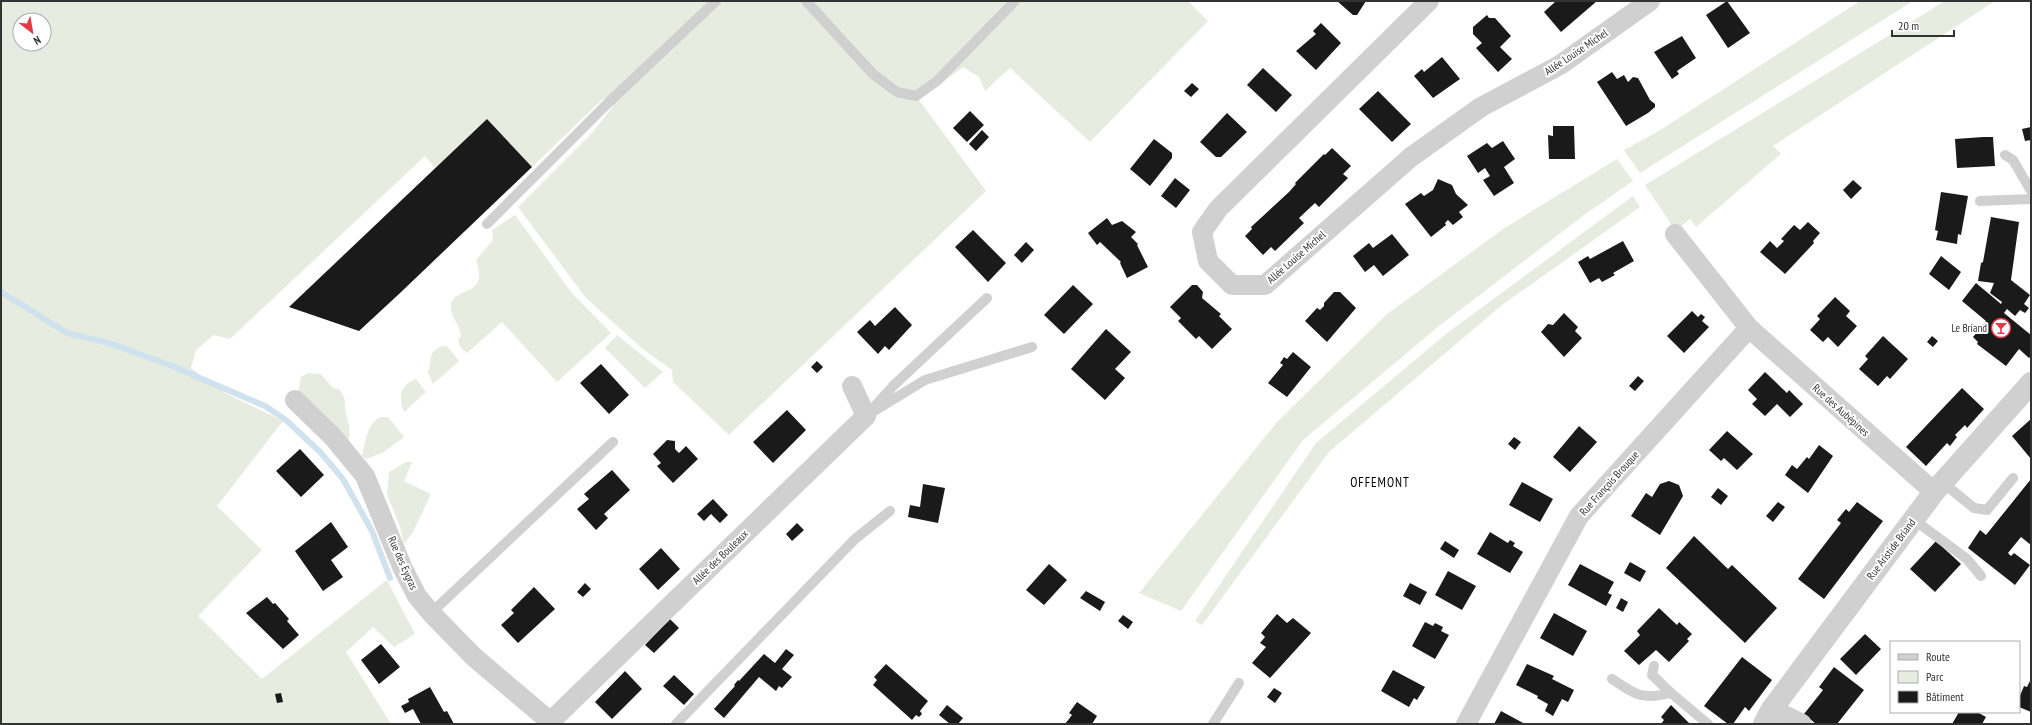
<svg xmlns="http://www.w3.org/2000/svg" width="2032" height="725" viewBox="0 0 2032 725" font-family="'PT Sans Narrow',sans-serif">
	<rect width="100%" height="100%" fill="#fff"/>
	<path fill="#e6ecdf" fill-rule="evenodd" d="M1,1H1188L1208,21L1090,142L1010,68L985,91L979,77L963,67L919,100L986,191L729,435L673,382L672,370L644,350L586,298L518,207L594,131L613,106L604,98L532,167L487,119L435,168L425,156L230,339L214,335L196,350L191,368L225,393L283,421L217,506L262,550L198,616L262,679L387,580L415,634L394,647L373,627L346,652L391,724H1ZM20,20H44V44H20Z
		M1860,1H1913L1640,173L1624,150L1657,132Z
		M1945,1H1995L1773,146L1781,154L1696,227L1690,219L1678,229L1673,227L1645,185Z
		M1617,159L1633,181L1584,215L1439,326L1303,440L1181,611L1139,593L1277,422L1386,315L1503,229Z
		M1633,196L1640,207L1502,305L1329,452L1202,625L1195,621L1316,443L1446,334Z
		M515,215L571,292L611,333L557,382L502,322L467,353L460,347L458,340L461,336C460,324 449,315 451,304C454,290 476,294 479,278C480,272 477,265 476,260L493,240L492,230Z
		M617,335L663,372L645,388L605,348Z
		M443,346H447L459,361L433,384L428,372C433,360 426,352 443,346Z
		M308,373L321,374L333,388L339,389C348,400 343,401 346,413C349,425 352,432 347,445L298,392L301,377Z
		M416,379L426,392L404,412C398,397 400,385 416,379Z
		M380,417H388L404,437L384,452L366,459L362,456C366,441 366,426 380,417Z
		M406,462H412L404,481L431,494L413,532L404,544L400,527L387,494L389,472Z"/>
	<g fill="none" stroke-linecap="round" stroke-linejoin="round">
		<path stroke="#cfe2ee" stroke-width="6" d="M1,292L67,333L109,343L172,366L265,406L286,420L321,453L343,479L372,531L390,578"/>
	</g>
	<path fill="#1a1a1a" d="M1337,1H1366L1357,15H1353Z
		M1556,1H1597L1561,32L1544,12Z
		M1727,1L1750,33L1728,48L1706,15Z
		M1487,15L1489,18H1495L1511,36L1500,47L1512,59L1498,72L1476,48L1482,43L1473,34V27Z
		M1321,23L1341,43L1316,70L1296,51L1316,34L1313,31Z
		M1682,36L1696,58L1677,71L1679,74L1672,79L1654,52Z
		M1442,57L1460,79L1433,98L1414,76L1422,69L1424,72Z
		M1263,68L1292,95L1276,112L1247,85Z
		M1612,72L1617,79L1624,75L1628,82L1633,77L1638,78L1650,100L1655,104V107L1648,113L1626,126L1597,82Z
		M1192,83L1199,89L1191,97L1184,91Z
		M1378,91L1411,124L1392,142L1359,109Z
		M970,111L984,125L967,142L953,128Z
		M1227,113L1247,132L1221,157H1216L1200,142Z
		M487,119L532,167L399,294L359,331L289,307Z
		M1553,126H1574L1575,159H1549L1548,135L1553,136Z
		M2031,127V140L2025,141L2022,129Z
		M982,130L989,137L976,151L969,144Z
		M1983,137H1993L1995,166L1957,168L1955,139Z
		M1154,139L1172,153V158L1150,186L1130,169Z
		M1503,141L1515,159L1504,167L1514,183L1494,196L1483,180L1490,176L1485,168L1478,173L1467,156L1487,143L1492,148Z
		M1332,148L1351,166L1343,174L1348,178L1319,207L1315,203L1299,218L1304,223L1275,251L1271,247L1263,255L1245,236L1252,229L1251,227L1289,192L1296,184L1295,183L1324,154L1325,155Z
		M1175,178L1190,190L1176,208L1161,196Z
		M1438,179L1452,185L1456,194L1468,205L1459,212L1463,217L1453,225L1448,220L1445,223L1446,225L1431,237L1405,204L1421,193L1424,196L1433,190Z
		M1853,180L1862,188L1851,199L1843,190Z
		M1941,192L1968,196L1961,235L1958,234L1957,244L1936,240L1938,231L1935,230Z
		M1991,217L2019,222L2011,280L2030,295L2024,304L2029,308L2025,313L2020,310L2015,316L2007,309L2004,313L2031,335V356L2029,358L2019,349L2006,366L1977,344L1978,342L1973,337L1986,321L1962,301L1976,283L2001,304L2002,302L1990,293L1994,283L1978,281L1981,263L1983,262Z
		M1107,218L1112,225L1122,221L1136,232L1131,237L1138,244L1137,245L1148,267L1127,278L1120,263L1121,262L1100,242L1097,245L1088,233Z
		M1808,222L1820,233L1813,241L1814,243L1785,274L1760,252L1770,241L1777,248L1784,241L1781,239L1794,225L1800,230Z
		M973,230L1006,263L988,282L955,247Z
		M1392,234L1409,255L1383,276L1374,265L1365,272L1353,256L1369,243L1373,248Z
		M1623,241L1634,261L1613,273L1615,275L1602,282L1599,278L1590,283L1578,262L1588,256L1590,259Z
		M1026,242L1034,250L1022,263L1014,255Z
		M1941,256L1961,272L1949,290L1929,274Z
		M1073,285L1093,304L1064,334L1044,315Z
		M1192,285H1197L1203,292L1202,298L1221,314L1219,316L1232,329L1212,349L1199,336L1196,339L1178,321L1181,318L1170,307Z
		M1334,292H1340L1356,308L1327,342L1305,321L1317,308L1320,310L1324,306V303Z
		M1835,297L1850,311L1846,316L1857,326L1838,347L1828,337L1823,342L1810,330L1820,319L1817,316Z
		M895,307L912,325L889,350L885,346L878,354L857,332L870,320L875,326Z
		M1692,311L1698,317L1701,314L1705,317L1702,321L1709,327L1684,353L1667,336Z
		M1564,313L1578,327L1575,331L1582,338L1564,357L1541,332L1548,324L1553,325Z
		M1106,329L1131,352L1115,369L1125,378L1105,400L1071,369Z
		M1883,336L1908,359L1890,379L1887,376L1878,386L1859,369L1868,359L1865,356Z
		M1932,336L1938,341L1933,347L1927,342Z
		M1293,352L1311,367L1287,397L1268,383L1283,365L1280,363L1284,357L1287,359Z
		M817,361L823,367L817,373L811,367Z
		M601,364L629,395L609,414L580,383Z
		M1765,372L1787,393L1789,390L1803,404L1790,417L1777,404L1765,416L1752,404L1757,399L1748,390Z
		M1638,376L1644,381L1635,391L1629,386Z
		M1962,388L1984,409L1967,428L1965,425L1955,435L1957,437L1950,446L1947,443L1926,466L1906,447Z
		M787,410L806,430L773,463L753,442Z
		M2031,419V459L2012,436Z
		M1579,426L1597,442L1570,472L1553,457Z
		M1727,431L1753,454L1737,470L1724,458L1721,461L1709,450Z
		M1514,437L1521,442L1515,450L1508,444Z
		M667,440L675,441V449L679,453L686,446L698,459L673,483L657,466L661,463L653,454Z
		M1819,445L1833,456L1808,493L1785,475L1792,465L1797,469L1807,457L1809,459Z
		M300,449L324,475L301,497L276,471Z
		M612,470L630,490L604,514L608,518L596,530L577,509L589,499L584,494Z
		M2031,479V545L2021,537L2008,553L2011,556L2014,553L2030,565L2015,585L1968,548L1980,530L1986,535Z
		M1669,481L1679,485L1683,496L1660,535L1631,516L1646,493L1652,497L1660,484Z
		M1522,482L1553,499L1540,522L1509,505Z
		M923,484L945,488L938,523L908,517L910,505L920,507Z
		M1718,488L1728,496L1721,505L1711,497Z
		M713,499L728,515L720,523L711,514L704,521L697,514Z
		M1778,502L1785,507L1773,522L1766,516Z
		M1857,502L1883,521L1824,599L1798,579L1841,523L1837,520L1846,509L1849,512Z
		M331,522L348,547L331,560L343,577L323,591L295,551Z
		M797,523L804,530L792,541L786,534Z
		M1490,532L1508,543L1510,540L1515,543L1513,546L1523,552L1510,573L1477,554Z
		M1694,536L1728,569L1732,565L1777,608L1745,643L1666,568Z
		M1445,541L1459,550L1454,558L1440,549Z
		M1936,541L1961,564L1935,592L1910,569Z
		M661,548L680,569L658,590L639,569Z
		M1630,562L1646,571L1640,582L1624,573Z
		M1049,564L1067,580L1044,605L1026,590Z
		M1580,564L1614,582L1608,593L1612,595L1606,606L1568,585Z
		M1448,571L1476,586L1462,610L1435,595Z
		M585,583L591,589L583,597L577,592Z
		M1410,583L1427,592L1420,605L1403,596Z
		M534,587L555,609L518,643L501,625L514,613L511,610Z
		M1086,591L1105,602L1100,611L1080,598Z
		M267,597L273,604L275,603L289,619L287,621L299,635L283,649L246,613Z
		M1621,598L1628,602L1623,612L1616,608Z
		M1659,608L1677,625L1679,622L1692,634L1687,639L1689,641L1669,662L1656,650L1639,665L1624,651L1640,635L1637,631Z
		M1554,613L1587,631L1573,656L1540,638Z
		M1277,614L1287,623L1293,618L1311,633L1270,678L1252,663L1266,647L1260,643L1265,637L1261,633Z
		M1123,615L1133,622L1128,629L1118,621Z
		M670,619L679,628L654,653L645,645Z
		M1425,622L1433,626L1435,623L1443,627L1441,631L1449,635L1435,659L1412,646Z
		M1865,634L1881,649L1856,675L1840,659Z
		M381,644L400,667L379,684L361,660Z
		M786,649L794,655L782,669L792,677L782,688L779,686L776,691L759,677L724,718L714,709L735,686L734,685L738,680L739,681L764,654L775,663Z
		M1742,657L1772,680L1749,711L1745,707L1733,724H1728L1704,706Z
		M886,664L928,701L920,711L922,714L919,717L916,715L912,720L873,685L877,680L874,677Z
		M1527,664L1552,675L1554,676L1552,679L1574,690L1568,702L1562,699L1553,716L1545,711L1548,704L1537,698L1538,696L1516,685Z
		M1834,667L1864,690L1837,724H1816L1804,714L1823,690L1819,687Z
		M1393,670L1425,687L1417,700L1414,698L1409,707L1381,691Z
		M625,671L642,689L612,719L595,702Z
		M674,675L694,694L684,705L663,686Z
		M2031,679V712L2019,707V698L2024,686L2027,687Z
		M430,687L444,712L447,711L454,724H421L413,709L405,713L401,706L409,702L408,699Z
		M1274,688L1282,693L1275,703L1267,697Z
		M281,693L283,702L277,703L275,694Z
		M1077,702L1097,716L1092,724H1065L1072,715L1069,713Z
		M947,705L963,718L958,724H950L939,715Z
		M1671,705L1690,724H1661L1664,720L1661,717Z
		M1501,711L1525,724H1494Z
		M1959,712H1977L1986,717L1982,724H1952Z"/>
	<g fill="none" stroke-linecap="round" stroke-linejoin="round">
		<path stroke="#d0d0d0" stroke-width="10" d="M806,1L873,74L897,92L916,96L937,81L1015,1
			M2005,155L2013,160L2031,191
			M1980,201L2031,199
			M487,224L609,102L716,1
			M987,298L893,386L866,416L925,380L1032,347
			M1942,482L1974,508L1987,510L2013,478
			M1913,519L1967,559L1981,576
			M431,613L613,442
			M1654,666L1652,675L1671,693
			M1612,679C1636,695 1641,700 1671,693L1708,724
			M676,724L855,539L890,511
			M1213,724L1239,683"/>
		<path stroke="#d0d0d0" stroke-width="20" d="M1429,1L1218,209L1202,232L1208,261L1232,285H1265L1411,157L1481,107L1560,65L1650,1
			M1675,234L1749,328L1934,492
			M295,400L333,437L365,476L403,569L417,596L431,613L474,657L553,724
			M1772,709L1802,724
			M550,722L866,416L852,386
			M1466,724L1579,516L1749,328"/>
		<path stroke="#d0d0d0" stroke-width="22" d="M1764,724L1772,709L1934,492L2031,383"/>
	</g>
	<defs>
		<symbol id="bar-ring" viewBox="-11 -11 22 22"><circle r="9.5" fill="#fff" stroke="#e63946" stroke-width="1.5"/><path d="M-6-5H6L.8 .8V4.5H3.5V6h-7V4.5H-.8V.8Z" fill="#e63946"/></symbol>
	</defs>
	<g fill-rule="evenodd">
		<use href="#bar-ring" x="1990" y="317" width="22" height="22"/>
	</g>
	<g text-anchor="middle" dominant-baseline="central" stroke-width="4" stroke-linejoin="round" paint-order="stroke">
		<g font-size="11" fill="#333" stroke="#fff">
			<text transform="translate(1576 52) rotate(-34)">Allée Louise Michel</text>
			<text transform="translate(1296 257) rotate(-41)">Allée Louise Michel</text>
			<text transform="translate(1841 410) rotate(42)">Rue des Aubépines</text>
			<text transform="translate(1609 483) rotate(-48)">Rue François Brouque</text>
			<text transform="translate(1891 549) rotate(-53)">Rue Aristide Briand</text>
			<text transform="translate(720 557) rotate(-44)">Allée des Bouleaux</text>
			<text transform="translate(403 563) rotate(66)">Rue des Eygras</text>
		</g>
		<g font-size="11" fill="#333" stroke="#fff" text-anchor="end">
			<text x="1987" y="328">Le Briand</text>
		</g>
		<g font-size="13" letter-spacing="1" fill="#000" stroke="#fff">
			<text x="1380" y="482">OFFEMONT</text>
		</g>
	</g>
	<rect width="2032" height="725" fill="none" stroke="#333333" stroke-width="4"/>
	<rect x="1890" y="641" width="130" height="72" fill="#ffffff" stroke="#adadad"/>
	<rect x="1898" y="654" width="20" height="6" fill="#d0d0d0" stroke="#adadad"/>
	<text x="1926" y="661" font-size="12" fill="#333333">Route</text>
	<rect x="1898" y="671" width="20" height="12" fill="#e6ecdf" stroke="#adadad"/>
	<text x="1926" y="681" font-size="12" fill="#333333">Parc</text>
	<rect x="1898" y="691" width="20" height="12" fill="#1a1a1a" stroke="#adadad"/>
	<text x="1926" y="701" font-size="12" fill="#333333">Bâtiment</text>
	<g transform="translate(32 32) rotate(149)"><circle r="19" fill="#ffffff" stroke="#adadad"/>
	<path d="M0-3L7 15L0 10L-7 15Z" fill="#e63946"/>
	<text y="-6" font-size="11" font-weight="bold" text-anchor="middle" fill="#333333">N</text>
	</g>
	<path d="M1892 30v6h62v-6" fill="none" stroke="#333333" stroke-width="2"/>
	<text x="1898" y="30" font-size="12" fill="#333333" stroke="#ffffff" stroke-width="3" paint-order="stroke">20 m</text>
</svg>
